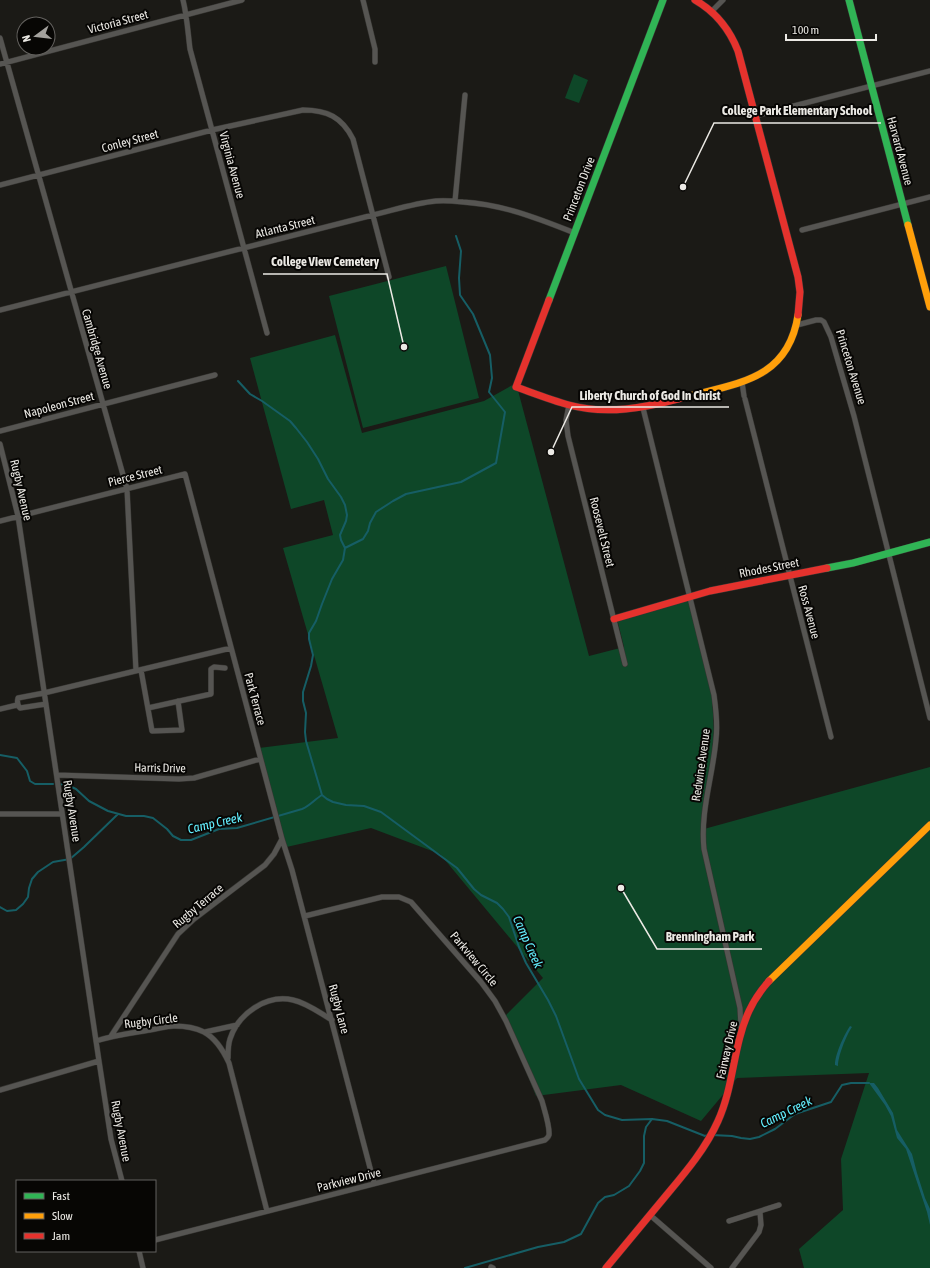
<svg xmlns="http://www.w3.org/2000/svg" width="930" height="1268" viewBox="0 0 930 1268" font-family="'Asap Condensed',sans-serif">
	<rect width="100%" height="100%" fill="#1b1a16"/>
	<path fill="#0e4728" d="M574,74L588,80L579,103L565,98Z
		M446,266L479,398L363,428L329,296Z
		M335,335L362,433L484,401L516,383L589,656L624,647L617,619L691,598L712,695L714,733L704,829L930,767V1268H804L799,1249L843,1210L841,1159L869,1073L737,1078L701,1121L621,1085L536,1096L504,1017L543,978L440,854L371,828L282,848L259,748L338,738L283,548L333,535L324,500L291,509L250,358Z"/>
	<path fill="#165e65" d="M850,1026L852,1027C846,1036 838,1056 838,1066L835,1065C835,1054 844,1035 850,1026Z
		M869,1083H874L878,1088L893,1113L897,1130L912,1154L917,1173L925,1198L930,1209V1225L927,1212L906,1149L897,1138L891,1116L885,1105Z"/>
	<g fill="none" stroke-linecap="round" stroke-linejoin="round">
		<path stroke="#165e65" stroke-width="2" d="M238,381L250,394L262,401L290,421L296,428L307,442L318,459L328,479L341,497L345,505L347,515L346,521L340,535L341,540L345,548L343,560L332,579L322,604L316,621L309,633V639L313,655L311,666L303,692V701L306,713L305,732L306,741L322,795
			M345,548L363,539L368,531L370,523L376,512L393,501L406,494L461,482L496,463L505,412L489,392L492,378L490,355L473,314L460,295L459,278L461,251L456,236
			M0,755L17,758L27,771L30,781L35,784H53
			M58,784L67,785L76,789L89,801L108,811L126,816H144L153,818L167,829L173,836L181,840H191L219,829L237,828L302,809C310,806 315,799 322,795
			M322,795L327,799L333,802L346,805L364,806L381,812L457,868L474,889L481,895L497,903L503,909L509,917L519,947L526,963L548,1000L556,1016L579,1079L598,1110L605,1115L622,1120L652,1119L667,1121L705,1136L708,1135
			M0,907L7,911L16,910L23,904L28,897L29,888L32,879L38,872L53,862L70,859L84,847L118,814
			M712,1135L732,1136L741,1138L750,1139L759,1137L775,1129L795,1114L831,1102L842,1085L851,1083H869
			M465,1268L538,1247L564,1242L581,1234L598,1203L605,1197L614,1195L629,1186L640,1171L644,1163V1136L646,1127L652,1119"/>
		<defs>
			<path id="street" d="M183,0C187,16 188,33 190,49L267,333
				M363,0L375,49V62
				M712,11L723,0
				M0,38L127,489L136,671
				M0,64L242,0
				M755,116L930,71
				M0,185L212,130L303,110C327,110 342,117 353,139L389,277
				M455,201L465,95
				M802,230L930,197
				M0,310L373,215C394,210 415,203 436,201C445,200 454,201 463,202C505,205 537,218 575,233
				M797,325L816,320H821L824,322L831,337L854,416L930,718
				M742,382L744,396
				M745,399L831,737
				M569,405L566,420L568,436L625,664
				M643,408L714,695C716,710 718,724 716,739C713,776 700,811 704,849L740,1008L741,1027
				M0,431L215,375
				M0,444L18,516L99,1061L111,1139L122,1181
				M0,521L185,474L282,839L292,870L374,1183
				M141,670L152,731L182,730L178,701
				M46,704L20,708C17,705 17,702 18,698L44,693L231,648
				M148,708L211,694V669L214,667L225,668
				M0,709L17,705
				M57,775L179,779L194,778L260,759
				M0,814H62
				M205,1032L237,1025
				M111,1036L178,934L194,919L265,865L274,854L282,839
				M96,1041C114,1035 132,1033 150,1030C158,1029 166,1026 174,1026C184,1026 196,1028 204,1032C215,1038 224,1052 229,1063L267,1211
				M227,1059L228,1058C228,1052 228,1045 230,1039C238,1014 266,994 293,1000C307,1003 320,1013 332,1020
				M0,1090L99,1061
				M650,1215L711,1268
				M729,1221L779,1205
				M155,1240L545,1140C547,1138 548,1138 549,1135C550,1126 544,1109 542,1101L506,1021L495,1001L481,982L411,902L399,897H382L305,916
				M139,1251L143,1268
				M491,1267L493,1268
				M732,1268L759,1232L761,1225L760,1212"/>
			<path id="fast" d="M849,0L908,225
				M549,300L663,0
				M827,568L853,563L930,542"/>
			<path id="slow" d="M908,225L930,307
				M682,398C736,383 788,381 798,315
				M769,981L930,825"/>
			<path id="jam" d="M695,0C716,12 729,28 738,51L798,277L800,292L798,315
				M549,300L516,387C533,393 551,400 569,405C607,415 644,408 682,398
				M614,619L710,591L827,568
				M606,1268C625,1245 645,1221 664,1198C684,1174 705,1150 718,1121C734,1086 733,1046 749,1011C754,1000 761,990 769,981"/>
		</defs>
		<use href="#street" stroke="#373633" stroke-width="6"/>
		<use href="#fast" stroke="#373633" stroke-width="8"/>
		<use href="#slow" stroke="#373633" stroke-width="8"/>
		<use href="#jam" stroke="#373633" stroke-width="8"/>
		<use href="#street" stroke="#565552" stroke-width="5"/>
		<use href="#fast" stroke="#30b455" stroke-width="7"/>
		<use href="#slow" stroke="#ff9f0a" stroke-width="7"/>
		<use href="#jam" stroke="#e5322d" stroke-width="7"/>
	</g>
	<g text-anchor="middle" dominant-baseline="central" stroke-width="4" stroke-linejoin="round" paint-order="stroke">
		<g font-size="12" fill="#eceae5" stroke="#070604">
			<text transform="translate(118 22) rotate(-15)">Victoria Street</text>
			<text transform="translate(130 141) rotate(-15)">Conley Street</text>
			<text transform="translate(900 151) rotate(75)">Harvard Avenue</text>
			<text transform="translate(232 165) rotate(75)">Virginia Avenue</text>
			<text transform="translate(579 189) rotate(-69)">Princeton Drive</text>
			<text transform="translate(285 227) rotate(-14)">Atlanta Street</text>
			<text transform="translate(97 349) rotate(74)">Cambridge Avenue</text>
			<text transform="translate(851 367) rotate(73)">Princeton Avenue</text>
			<text transform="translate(59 405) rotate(-15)">Napoleon Street</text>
			<text transform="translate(135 476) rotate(-14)">Pierce Street</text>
			<text transform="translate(21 490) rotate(77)">Rugby Avenue</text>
			<text transform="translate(602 532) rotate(76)">Roosevelt Street</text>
			<text transform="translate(769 568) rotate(-11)">Rhodes Street</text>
			<text transform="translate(809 612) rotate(75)">Ross Avenue</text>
			<text transform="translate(255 699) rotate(75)">Park Terrace</text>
			<text transform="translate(701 765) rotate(-82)">Redwine Avenue</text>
			<text transform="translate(160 768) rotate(1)">Harris Drive</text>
			<text transform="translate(72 811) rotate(81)">Rugby Avenue</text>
			<text transform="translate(198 906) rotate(-40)">Rugby Terrace</text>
			<text transform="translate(474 959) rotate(50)">Parkview Circle</text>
			<text transform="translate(339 1009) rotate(75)">Rugby Lane</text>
			<text transform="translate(151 1021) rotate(-7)">Rugby Circle</text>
			<text transform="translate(727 1050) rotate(-77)">Fairway Drive</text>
			<text transform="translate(121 1131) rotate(79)">Rugby Avenue</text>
			<text transform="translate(349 1180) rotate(-14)">Parkview Drive</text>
		</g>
		<g font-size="13" font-style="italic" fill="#63effe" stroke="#070604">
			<text transform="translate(215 823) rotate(-13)">Camp Creek</text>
			<text transform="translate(528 942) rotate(66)">Camp Creek</text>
			<text transform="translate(786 1112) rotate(-26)">Camp Creek</text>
		</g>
	</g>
	<path fill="none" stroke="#eceae5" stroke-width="1.5" d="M683 187L714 123H881M404 347L387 274H263M551 452L572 407H729M621 888L657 949H762"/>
	<g fill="#eceae5" stroke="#070604" stroke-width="1.5">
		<circle cx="683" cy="187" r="4"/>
		<circle cx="404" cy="347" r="4"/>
		<circle cx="551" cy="452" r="4"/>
		<circle cx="621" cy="888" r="4"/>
	</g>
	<g font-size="13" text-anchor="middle" font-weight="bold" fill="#eceae5" stroke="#070604" stroke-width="4" stroke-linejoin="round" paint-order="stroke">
		<text x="797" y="115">College Park Elementary School</text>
		<text x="325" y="266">College View Cemetery</text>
		<text x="650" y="400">Liberty Church of God In Christ</text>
		<text x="710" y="941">Brenningham Park</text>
	</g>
	<rect x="16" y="1180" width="140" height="72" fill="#070604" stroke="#63615e"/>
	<rect x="24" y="1193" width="20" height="6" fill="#30b455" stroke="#63615e"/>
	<text x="52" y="1200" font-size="12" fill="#eceae5">Fast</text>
	<rect x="24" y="1213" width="20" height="6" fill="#ff9f0a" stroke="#63615e"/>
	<text x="52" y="1220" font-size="12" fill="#eceae5">Slow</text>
	<rect x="24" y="1233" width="20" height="6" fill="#e5322d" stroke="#63615e"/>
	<text x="52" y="1240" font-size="12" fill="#eceae5">Jam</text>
	<g transform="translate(36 36) rotate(255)"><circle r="19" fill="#070604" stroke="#63615e"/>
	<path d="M0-3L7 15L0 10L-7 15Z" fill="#a3a19d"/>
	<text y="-6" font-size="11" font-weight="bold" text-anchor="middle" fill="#eceae5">N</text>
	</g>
	<path d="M786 34v6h90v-6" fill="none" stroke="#eceae5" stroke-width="2"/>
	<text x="792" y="34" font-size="12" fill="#eceae5" stroke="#070604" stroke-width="3" paint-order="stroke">100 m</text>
</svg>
